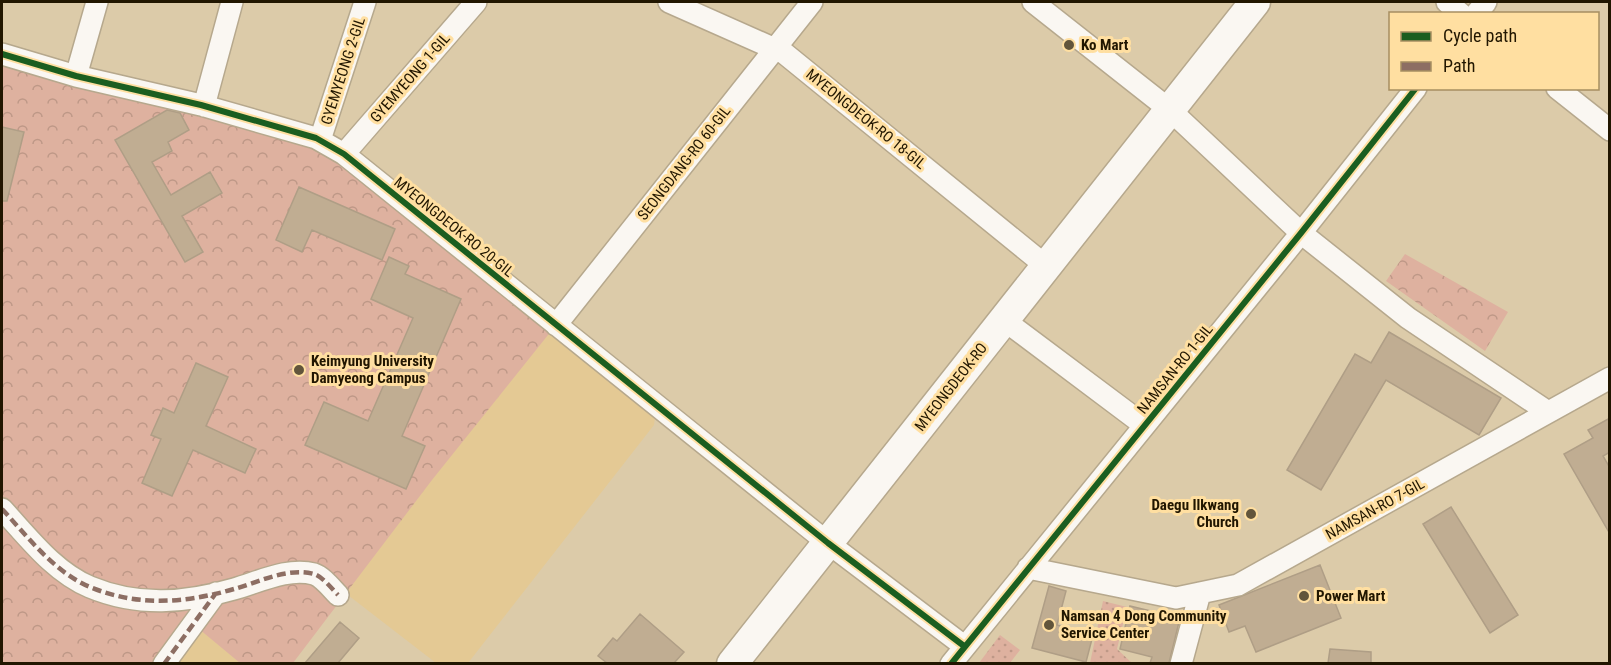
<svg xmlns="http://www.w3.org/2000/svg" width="1611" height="665" viewBox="0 0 1611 665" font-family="'Roboto Condensed',sans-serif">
	<defs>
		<pattern id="grass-dots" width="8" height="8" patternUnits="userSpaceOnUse" patternTransform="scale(1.5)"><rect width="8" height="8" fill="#deb19f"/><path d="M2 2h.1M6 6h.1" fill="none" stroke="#be9887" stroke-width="1.8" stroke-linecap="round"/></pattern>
		<pattern id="park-crowns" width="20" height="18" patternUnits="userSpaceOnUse" patternTransform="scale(1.5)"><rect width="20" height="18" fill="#deb19f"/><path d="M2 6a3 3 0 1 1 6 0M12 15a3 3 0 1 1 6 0" fill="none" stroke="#be9887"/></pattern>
	</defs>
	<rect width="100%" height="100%" fill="#dccba9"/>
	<path fill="#e4c994" d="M538,324L655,417L654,425L468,663H436L344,592L287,663H2Z"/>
	<path fill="url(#grass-dots)" d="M1103,601L1127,607L1117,649L1132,663H1090Z
		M1000,635L1020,650L1010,663H979Z"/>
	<path fill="url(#park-crowns)" d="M2,54L320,140L556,325L432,480L293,663H240L193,624L164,663H2Z
		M1405,254L1508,312L1485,351L1386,281Z"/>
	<path fill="#c0ad92" stroke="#af9e86" stroke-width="1.5" d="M167,110L180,113L189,130L168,142L172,151L152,162L171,195L210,172L222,193L182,216L203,252L185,262L115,140Z
		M2,127L24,132L7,201H2Z
		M299,187L395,229L382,260L312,230L302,252L276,240Z
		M389,257L409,266L405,274L461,299L402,436L425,446L406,489L305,445L324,402L368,421L413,318L371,299Z
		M1389,332L1501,398L1479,435L1386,380L1321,490L1287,470L1355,354L1371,363Z
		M196,363L228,377L206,426L256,449L245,473L193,450L172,496L142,483L161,439L151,435L163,408L174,413Z
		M1610,418V452L1603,456L1610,468V534L1564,454L1593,438L1588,430Z
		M1451,507L1518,615L1490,633L1423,524Z
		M1320,565L1341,618L1256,652L1245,626L1229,632L1219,605Z
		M1049,586L1066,591L1057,625L1093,635L1086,662L1032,648Z
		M1130,606L1180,618L1169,663H1150L1152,657L1120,649Z
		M640,614L684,652L674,663H607L598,656L613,638L617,641Z
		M340,622L359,638L338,663H305Z
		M1330,649L1371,652V663H1328Z"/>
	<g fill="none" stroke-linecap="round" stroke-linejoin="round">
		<defs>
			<path id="street" d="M669,2L784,53L1046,266
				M1033,2L1170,110L1301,233L1408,318L1548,412
				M1447,2L1461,14
				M1476,14L1486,2
				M2,54L76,76L201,105L316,138L344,154L828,543L964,646
				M76,76L97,2
				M1557,88L1610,130
				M204,106L232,2
				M320,140L365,2
				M344,154L476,2
				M1004,320L1144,425
				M556,325L812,2
				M2,509C28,537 54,572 90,587C138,607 186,603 234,589C259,582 288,567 314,574C323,577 332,589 338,595
				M1028,568L1176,598L1238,585L1610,378
				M164,664L216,593
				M951,664L1301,233L1416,88
				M1181,664L1200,593"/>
			<path id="secondary" d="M732,664L1255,2"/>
		</defs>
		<use href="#street" stroke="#b6a88d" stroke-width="24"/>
		<use href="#secondary" stroke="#b6a88d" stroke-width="33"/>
		<use href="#street" stroke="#faf7f2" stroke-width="21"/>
		<use href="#secondary" stroke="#faf7f2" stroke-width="30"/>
		<path stroke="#8d6e63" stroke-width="4.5" stroke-dasharray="9 4.5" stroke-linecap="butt" d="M2,509C28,537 54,572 90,587C138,607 186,603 234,589C259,582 288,567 314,574C323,577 332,589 338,595
			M164,664L216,593"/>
		<defs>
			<path id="cycleway" d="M2,54L76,76L201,105L316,138L344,154L828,543L964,646
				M951,664L1301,233L1416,88"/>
		</defs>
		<use href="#cycleway" stroke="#ffdfa1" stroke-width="10"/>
		<use href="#cycleway" stroke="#1b5e20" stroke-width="6"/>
	</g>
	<g fill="#62553b" stroke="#ffdfa1" stroke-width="2">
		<circle cx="1069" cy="45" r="6"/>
		<circle cx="299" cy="370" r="6"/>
		<circle cx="1251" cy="514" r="6"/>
		<circle cx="1304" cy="596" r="6"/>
		<circle cx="1049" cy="625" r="6"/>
	</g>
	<g text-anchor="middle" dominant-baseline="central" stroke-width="6" stroke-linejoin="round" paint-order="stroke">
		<g font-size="15" font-weight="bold" fill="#211600" stroke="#ffdfa1" text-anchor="start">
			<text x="1081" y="45">Ko Mart</text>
			<text x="311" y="361">Keimyung University<tspan x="311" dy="17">Damyeong Campus</tspan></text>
			<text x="1239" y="505" text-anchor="end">Daegu Ilkwang<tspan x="1239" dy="17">Church</tspan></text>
			<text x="1316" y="596">Power Mart</text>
			<text x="1061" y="616">Namsan 4 Dong Community<tspan x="1061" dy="17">Service Center</tspan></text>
		</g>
		<g font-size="15" fill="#211600" stroke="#ffdfa1">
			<text transform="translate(343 71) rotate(-72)">GYEMYEONG 2-GIL</text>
			<text transform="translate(410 78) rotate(-49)">GYEMYEONG 1-GIL</text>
			<text transform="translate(866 119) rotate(39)">MYEONGDEOK-RO 18-GIL</text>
			<text transform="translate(684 163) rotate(-52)">SEONGDANG-RO 60-GIL</text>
			<text transform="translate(454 227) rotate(39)">MYEONGDEOK-RO 20-GIL</text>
			<text transform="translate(1175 369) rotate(-51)">NAMSAN-RO 1-GIL</text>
			<text transform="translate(951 387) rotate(-52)">MYEONGDEOK-RO</text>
			<text transform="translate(1375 509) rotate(-29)">NAMSAN-RO 7-GIL</text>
		</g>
	</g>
	<rect width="1611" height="665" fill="none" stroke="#211600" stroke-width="6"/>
	<rect x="1389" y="12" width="210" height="78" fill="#ffdfa1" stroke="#a68f61" stroke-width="1.5"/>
	<rect x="1401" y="32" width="30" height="9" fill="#1b5e20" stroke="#a68f61" stroke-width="1.5"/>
	<text x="1443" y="42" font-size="18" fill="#211600">Cycle path</text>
	<rect x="1401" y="62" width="30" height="9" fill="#8d6e63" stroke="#a68f61" stroke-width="1.5"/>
	<text x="1443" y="72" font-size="18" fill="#211600">Path</text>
</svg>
